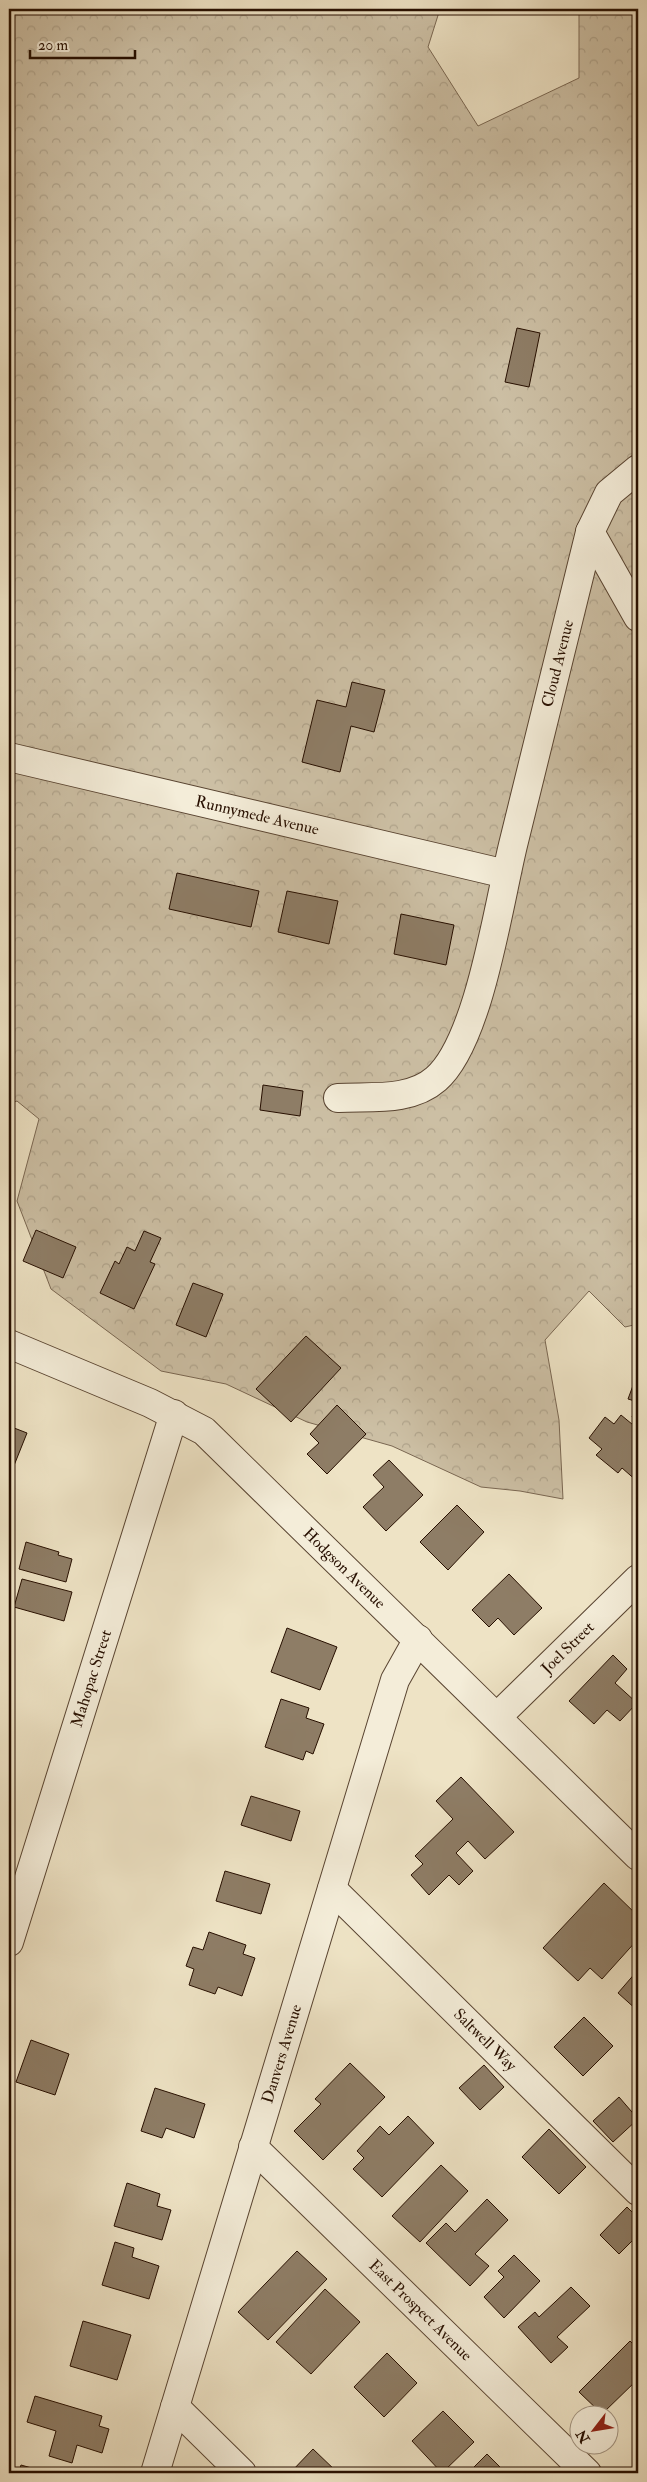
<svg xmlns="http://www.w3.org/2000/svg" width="647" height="2482" viewBox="0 0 647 2482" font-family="'IM FELL Double Pica',serif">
	<defs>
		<pattern id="forest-crowns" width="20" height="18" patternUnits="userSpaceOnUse" patternTransform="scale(1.25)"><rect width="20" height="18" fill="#ccbfa4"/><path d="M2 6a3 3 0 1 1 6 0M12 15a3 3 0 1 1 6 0" fill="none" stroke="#afa38b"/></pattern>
	</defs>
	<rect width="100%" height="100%" fill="#eee3c5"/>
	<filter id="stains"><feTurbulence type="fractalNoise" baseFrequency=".004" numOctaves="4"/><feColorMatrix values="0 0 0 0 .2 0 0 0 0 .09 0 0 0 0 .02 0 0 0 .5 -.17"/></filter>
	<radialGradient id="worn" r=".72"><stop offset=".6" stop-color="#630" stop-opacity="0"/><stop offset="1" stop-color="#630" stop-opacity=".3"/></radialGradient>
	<path fill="url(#forest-crowns)" stroke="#7a6752" d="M9,9H440L428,47L478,126L579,78V9H638V1324L625,1327L589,1291L545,1340L559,1420L563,1499L520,1491L481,1487L392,1446L307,1422L226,1384L161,1371L51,1289L17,1201L39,1119L17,1101L9,1104Z"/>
	<path fill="#8e7d66" stroke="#270f00" d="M517,328L540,333L529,387L505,382Z
		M352,682L385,690L374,732L351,726L340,772L302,762L317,700L346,707Z
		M177,873L259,891L251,927L169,909Z
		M287,891L338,901L329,944L278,932Z
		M401,914L454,925L446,965L394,954Z
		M263,1085L303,1091L300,1116L260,1110Z
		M36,1230L76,1247L63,1278L23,1261Z
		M144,1231L161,1238L150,1262L155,1264L134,1309L100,1293L115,1261L119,1264L127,1247L135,1251Z
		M193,1283L223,1294L206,1337L176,1325Z
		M306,1336L341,1368L291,1422L256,1389Z
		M638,1372V1419L632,1417L638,1402L628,1399Z
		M337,1405L366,1434L327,1474L307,1454L319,1443L310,1434Z
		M621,1415L638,1429V1482L622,1468L618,1473L596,1455L602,1449L589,1438L605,1417L614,1424Z
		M9,1426L27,1433L9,1478Z
		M389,1460L423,1495L386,1531L363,1507L384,1487L373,1475Z
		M457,1505L484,1532L448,1570L420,1542Z
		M26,1542L59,1552L58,1555L72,1559L66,1582L19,1569Z
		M509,1574L542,1608L514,1635L498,1618L489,1627L472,1610Z
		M22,1579L72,1592L64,1621L14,1607Z
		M287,1628L337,1647L320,1690L271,1672Z
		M613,1655L627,1669L615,1683L637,1703L620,1721L607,1710L594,1724L569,1701Z
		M281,1699L309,1708L306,1718L324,1724L313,1754L306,1751L303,1760L265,1747Z
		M461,1777L514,1832L485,1859L468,1841L456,1853L473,1871L459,1885L449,1875L429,1895L411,1875L423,1864L415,1856L453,1819L436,1801Z
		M251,1796L300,1811L291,1841L241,1825Z
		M225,1871L270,1884L261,1914L216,1901Z
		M604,1883L638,1916V1939L602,1979L590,1968L578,1981L543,1948Z
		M209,1932L246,1945L243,1954L255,1958L242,1996L218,1987L215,1994L189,1985L194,1969L186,1966L193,1947L203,1950Z
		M638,1963V2011L618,1993L637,1971L634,1968Z
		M584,2017L613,2046L583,2076L554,2047Z
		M31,2040L69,2054L55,2095L16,2082Z
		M350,2063L385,2097L323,2160L294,2131L321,2104L315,2099Z
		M484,2065L504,2087L480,2110L459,2088Z
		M155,2088L205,2104L194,2138L166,2128L162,2138L141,2131Z
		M619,2097L638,2119L613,2142L593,2121Z
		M408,2116L434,2143L382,2197L353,2169L364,2158L357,2151L380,2126L389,2135Z
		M549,2129L586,2167L559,2194L522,2157Z
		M441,2165L468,2191L420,2242L392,2216Z
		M127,2183L160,2194L157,2206L171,2210L162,2240L114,2226Z
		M487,2199L508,2220L475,2254L489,2266L470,2286L426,2243L446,2223L455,2232Z
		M627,2207L638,2218V2235L619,2254L600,2235Z
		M115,2242L134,2248L132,2257L159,2266L149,2299L102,2285Z
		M297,2251L327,2279L268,2340L238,2312Z
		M514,2255L540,2281L504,2318L484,2297L504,2277L498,2271Z
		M571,2287L590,2306L557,2337L568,2347L551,2363L518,2327L535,2312L539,2317Z
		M325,2289L360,2322L311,2374L276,2342Z
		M83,2321L131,2335L117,2380L70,2366Z
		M630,2341L638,2349V2366L632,2372L638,2379L602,2414L579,2392Z
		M387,2353L417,2383L384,2417L354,2387Z
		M35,2396L102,2416L99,2426L109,2429L102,2453L77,2445L72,2463L49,2456L56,2431L27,2422Z
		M443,2411L474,2442L442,2473L412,2441Z
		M313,2449L338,2473H290Z
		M487,2454L506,2473H468Z
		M21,2465L49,2473H18Z"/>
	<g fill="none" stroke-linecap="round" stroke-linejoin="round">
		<defs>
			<g id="minor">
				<path d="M590,532L638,617"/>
				<path id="s1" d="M9,757L506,874"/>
				<path id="s2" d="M338,1098C370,1096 410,1102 436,1079C480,1041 499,900 514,841C539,738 565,635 590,532L609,493L638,469"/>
				<path id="s3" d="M9,1344L150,1403L204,1431L638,1856"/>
				<path id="s4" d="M497,1717L638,1579"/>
				<path id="s5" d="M332,1889L638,2191"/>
				<path id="s6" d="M9,1942L174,1414"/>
				<path id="s7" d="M253,2147L587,2473"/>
				<path d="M175,2407L242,2473"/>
				<path id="s8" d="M155,2473L395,1680L418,1639"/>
			</g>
		</defs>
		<use href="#minor" stroke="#594431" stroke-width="30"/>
		<use href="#minor" stroke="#f4edd9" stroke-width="28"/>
	</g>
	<g text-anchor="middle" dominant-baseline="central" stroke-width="4" stroke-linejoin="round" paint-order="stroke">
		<g font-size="16" fill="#270f00" stroke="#f4edd9">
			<text stroke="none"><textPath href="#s2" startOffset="538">Cloud Avenue</textPath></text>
			<text stroke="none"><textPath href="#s1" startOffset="255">Runnymede Avenue</textPath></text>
			<text stroke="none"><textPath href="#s3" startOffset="410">Hodgson Avenue</textPath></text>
			<text stroke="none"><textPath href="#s4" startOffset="99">Joel Street</textPath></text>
			<text stroke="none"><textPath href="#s6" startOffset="276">Mahopac Street</textPath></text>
			<text stroke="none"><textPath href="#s5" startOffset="215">Saltwell Way</textPath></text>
			<text stroke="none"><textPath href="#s8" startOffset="438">Danvers Avenue</textPath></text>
			<text stroke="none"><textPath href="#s7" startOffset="234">East Prospect Avenue</textPath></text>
		</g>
	</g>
	<rect width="647" height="2482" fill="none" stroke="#eee3c5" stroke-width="30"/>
	<rect x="10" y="10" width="627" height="2462" fill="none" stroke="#270f00" stroke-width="2.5"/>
	<rect x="15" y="15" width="617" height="2452" fill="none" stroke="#270f00"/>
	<g transform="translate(594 2430) rotate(239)"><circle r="24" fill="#f4edd9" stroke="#a29482"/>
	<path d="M0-4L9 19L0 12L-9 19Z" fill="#8f2418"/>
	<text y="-8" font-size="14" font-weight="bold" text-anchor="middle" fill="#270f00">N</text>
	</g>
	<path d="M30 50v8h105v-8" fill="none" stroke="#270f00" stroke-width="2.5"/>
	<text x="38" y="50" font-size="15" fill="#270f00" stroke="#f4edd9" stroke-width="4" paint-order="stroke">20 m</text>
	<rect width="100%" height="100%" filter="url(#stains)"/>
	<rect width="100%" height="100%" fill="url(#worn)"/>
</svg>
